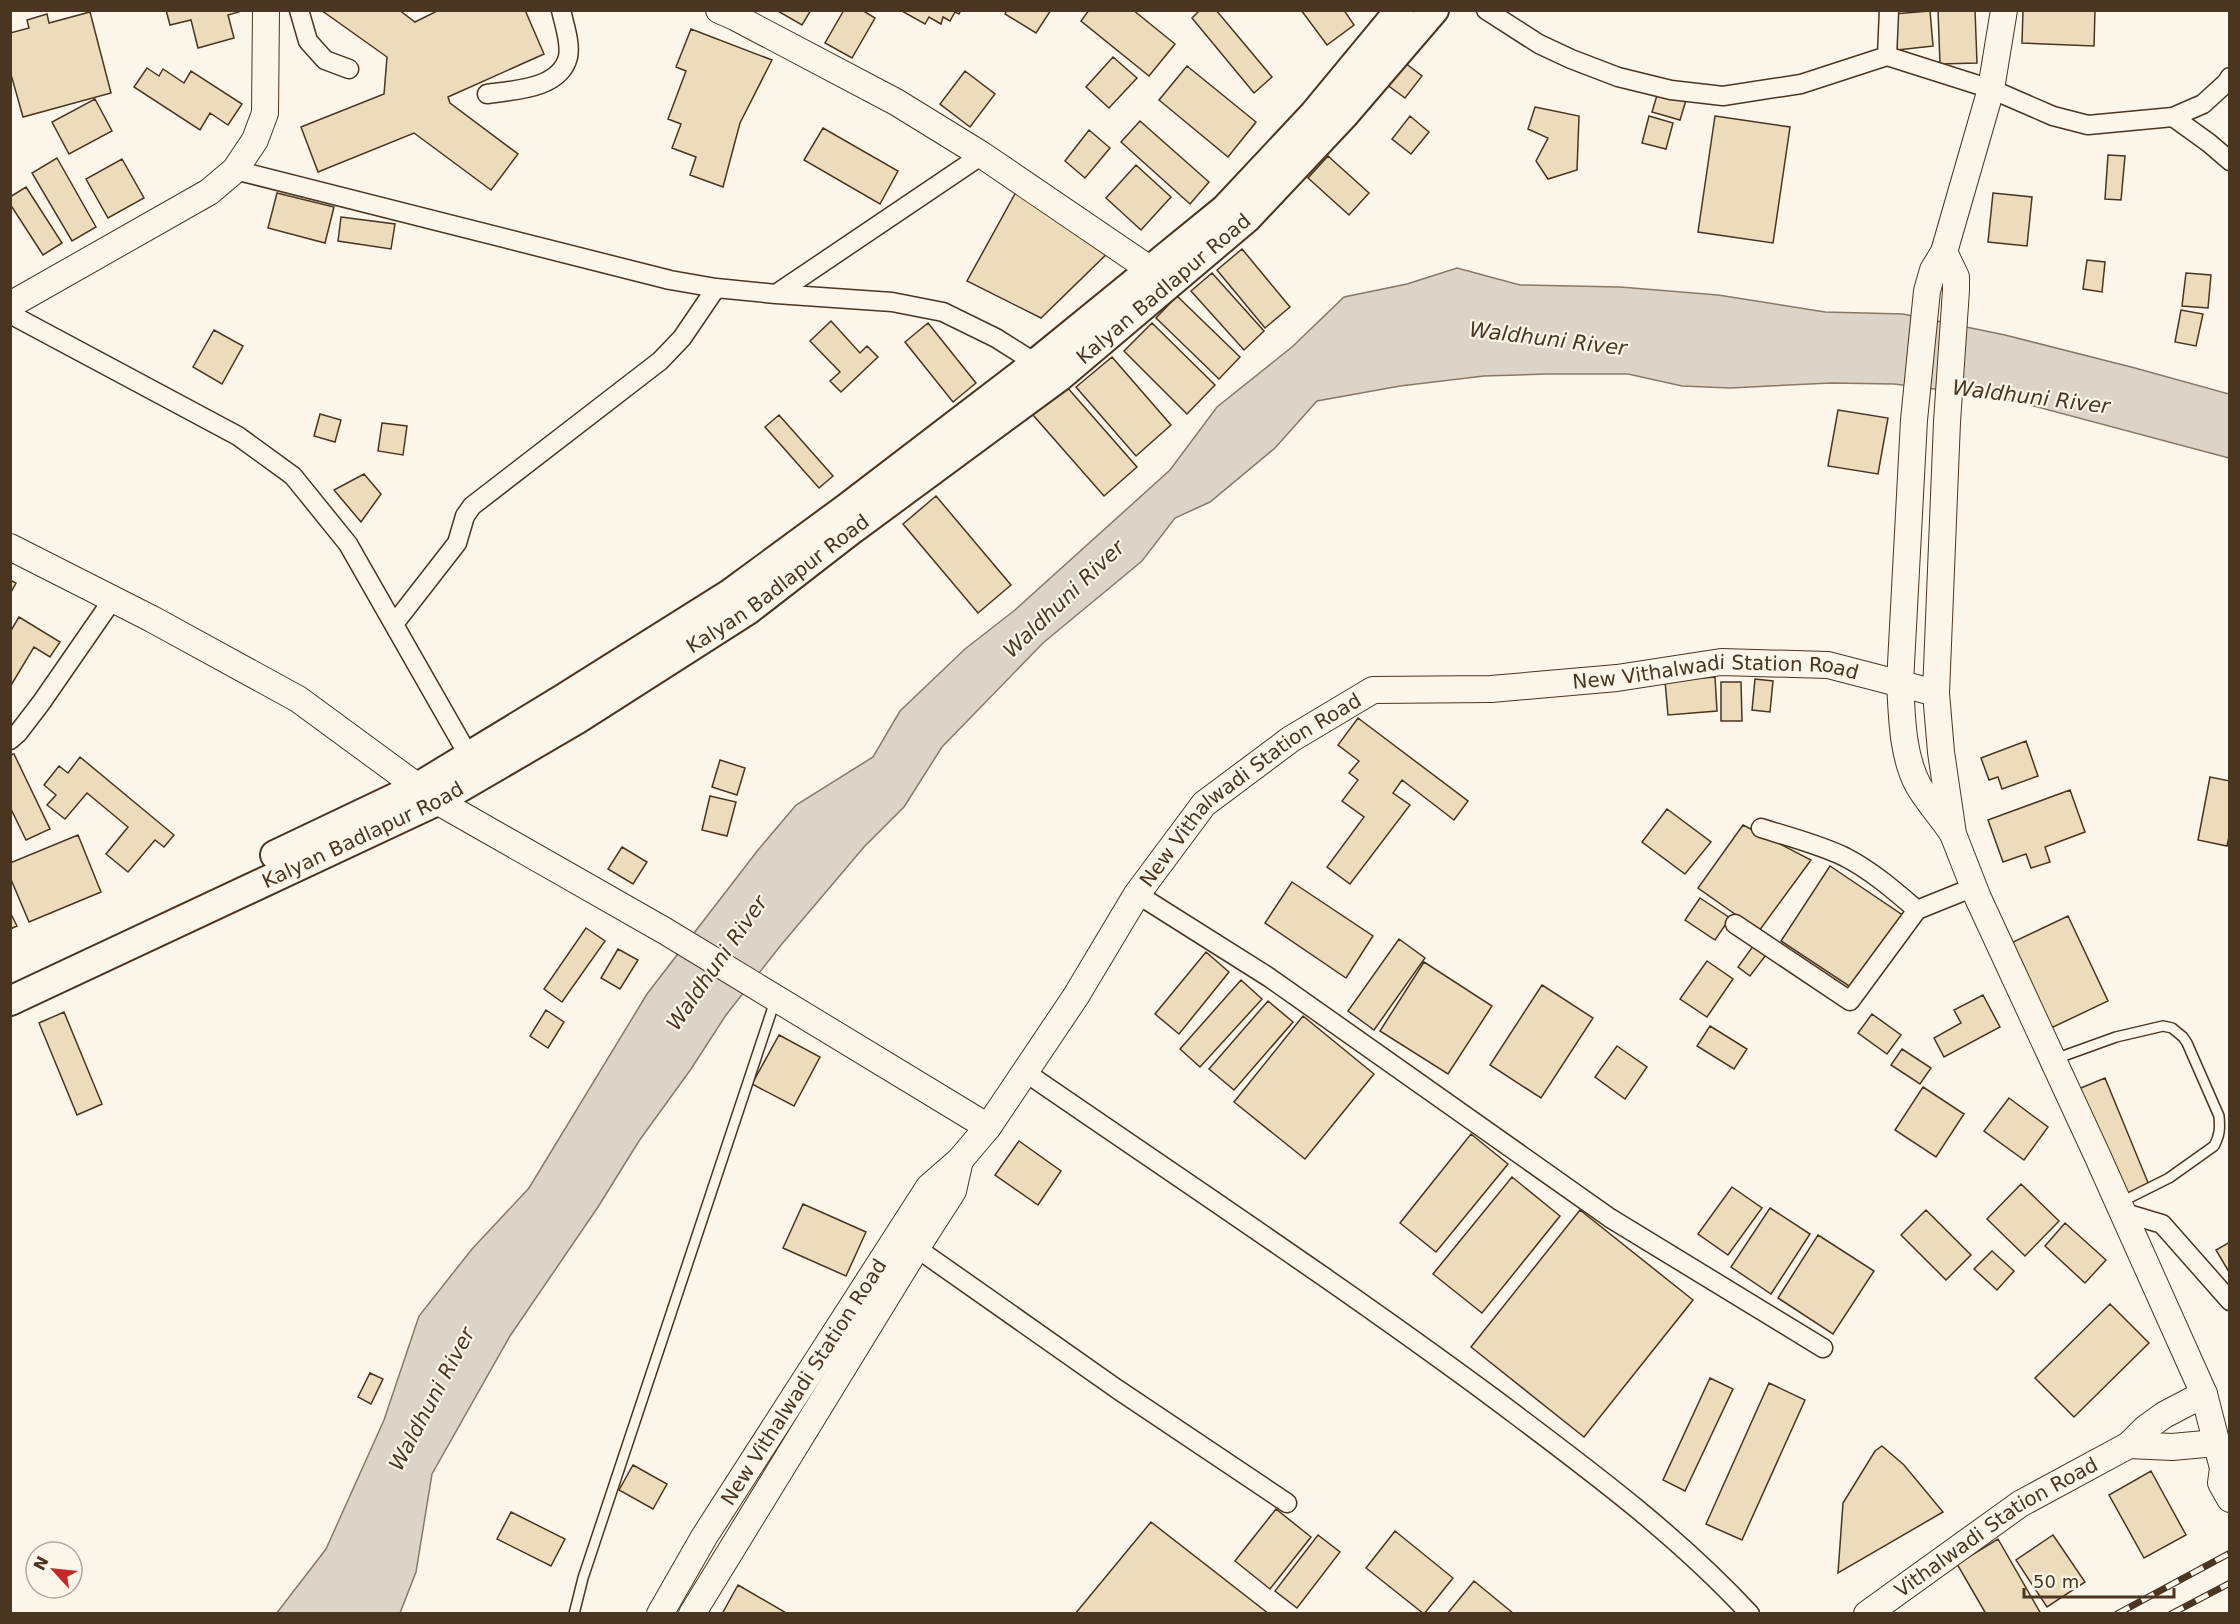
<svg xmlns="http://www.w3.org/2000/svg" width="2240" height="1624" viewBox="0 0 2240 1624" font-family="'DejaVu Sans',sans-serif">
	<rect width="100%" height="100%" fill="#fbf6e9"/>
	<path fill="#dcd4c6" stroke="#887966" stroke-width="1.5" d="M1457,268L1520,285L1620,287L1718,295L1825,312L1903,314L2005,335L2135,368L2229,394V458L2000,397L1894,384L1831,383L1730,388L1682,386L1628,374H1546L1484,376L1400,386L1317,401L1275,448L1210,502L1175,518L1142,561L1043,643L942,747L904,807L864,847L781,945L726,1015L691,1069L639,1141L598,1207L510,1336L432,1474L416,1572L400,1613L276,1614L326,1549L384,1420L419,1316L472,1249L529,1188L647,994L758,850L796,805L873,757L900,711L965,649L1015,610L1170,470L1217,407L1292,347L1344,297L1407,284Z"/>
	<path fill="#ecdcbc" stroke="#4a3520" stroke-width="1.5" d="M166,10H239V12L228,15L234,38L198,48L191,20L170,25Z
		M321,10H399L415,22L439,10H525L544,54L448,97L450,103L518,154L491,190L414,133L318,172L301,127L384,94L387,57Z
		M776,10H811L802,25Z
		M844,10H862L875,18L852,58L825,43Z
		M900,10H961L959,14L955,12L950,21L943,17L941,24L929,17L925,24Z
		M1007,10H1051L1036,33L1005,14Z
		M1089,10H1133L1175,44L1149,76L1081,21Z
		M1200,10H1216L1272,77L1254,93L1192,18Z
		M1301,10H1344L1354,25L1327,45Z
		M1938,10H1975L1977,63L1940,64Z
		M2023,10H2095L2094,46L2022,43Z
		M1930,11L1933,46L1897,50L1893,14Z
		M90,12L111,93L23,117L10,71V33L29,28L27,20L47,14L49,23Z
		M691,29L772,60L740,123L723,187L690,175L696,157L672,148L681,124L668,119L686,71L676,67Z
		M1113,57L1137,78L1109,108L1086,87Z
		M1400,59L1422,76L1405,98L1382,81Z
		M1187,66L1256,122L1228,157L1159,100Z
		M147,68L159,76L163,69L184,83L191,71L242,104L228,125L210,113L200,130L134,87Z
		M965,71L995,94L970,127L940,104Z
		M1658,92L1686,100L1680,120L1652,112Z
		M95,99L112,131L69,154L52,122Z
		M1535,107L1579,116L1577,170L1548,179L1536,161L1548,138L1528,129Z
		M1410,116L1429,132L1411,154L1392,139Z
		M1649,116L1673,123L1666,149L1642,143Z
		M1715,116L1790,127L1773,243L1698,232Z
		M1140,121L1209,182L1190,204L1121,142Z
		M823,128L898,171L880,204L804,160Z
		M1089,130L1110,148L1085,178L1065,161Z
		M2108,155L2125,156L2121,200L2105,199Z
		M1328,156L1369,193L1349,215L1308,178Z
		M57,158L96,227L72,241L32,173Z
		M122,159L144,198L108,218L86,179Z
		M1136,165L1171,197L1141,230L1106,198Z
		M26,187L62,243L43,255L10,204V197Z
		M1016,192L1115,246L1041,318L967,281Z
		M277,193L334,207L325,243L268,228Z
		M1993,193L2032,197L2027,246L1988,242Z
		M341,217L395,224L391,249L338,241Z
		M1242,249L1290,307L1265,328L1217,270Z
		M2087,260L2105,262L2102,292L2083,289Z
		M1212,273L1264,331L1244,350L1191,291Z
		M2186,273L2211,275L2208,308L2182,306Z
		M1177,296L1240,357L1219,379L1156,318Z
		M2181,310L2203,314L2196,346L2175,342Z
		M831,321L860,353L867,346L878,357L841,392L830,381L840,372L810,341Z
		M928,323L976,383L953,402L905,342Z
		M1152,323L1215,385L1187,414L1124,351Z
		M214,330L243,346L222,384L193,367Z
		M1112,357L1171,425L1136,456L1076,387Z
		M1066,386L1137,467L1104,496L1033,415Z
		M1838,410L1888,418L1878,474L1828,466Z
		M320,414L341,420L335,442L314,436Z
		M779,415L833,476L819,488L765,427Z
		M382,423L407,426L403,455L378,451Z
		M364,474L381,494L361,522L334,490Z
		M936,496L1011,585L978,613L903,524Z
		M10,580L16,583L10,594Z
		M19,617L60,642L50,657L34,647L10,687V632Z
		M1715,677L1717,711L1668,715L1665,681Z
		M1755,679L1773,681L1770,712L1752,710Z
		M1721,682H1741L1742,721H1721Z
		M1358,718L1468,801L1454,820L1402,780L1393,793L1410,805L1350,884L1327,867L1364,817L1342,801L1358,780L1349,773L1359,761L1338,745Z
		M2026,741L2038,776L2002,789L1998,777L1989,780L1981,758Z
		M14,754L50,829L26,840L10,807V755Z
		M80,757L174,835L164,847L155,840L128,872L106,854L128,827L87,793L65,819L47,805L56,795L44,785L59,766L68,773Z
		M720,760L745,768L737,795L712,787Z
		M2210,777L2230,781V832L2227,846L2198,840Z
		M2070,790L2085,832L2045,847L2050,862L2031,868L2026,854L2003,862L1988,820Z
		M710,796L736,802L727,836L702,830Z
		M1667,809L1711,842L1685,874L1642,842Z
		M1743,825L1811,860L1759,931L1698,888Z
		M78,835L101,892L29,922L10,877V863Z
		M622,847L647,862L633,884L608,869Z
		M1830,866L1904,916L1855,990L1781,941Z
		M1292,882L1373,936L1346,978L1265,923Z
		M1700,898L1730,918L1715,940L1685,920Z
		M10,912L17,926L10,929Z
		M2068,916L2108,1001L2051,1028L2011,943Z
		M586,928L605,941L562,1002L544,989Z
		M1399,939L1425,958L1374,1030L1348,1011Z
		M1756,942L1769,951L1750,976L1738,967Z
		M618,949L638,960L620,989L601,978Z
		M1206,952L1229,972L1179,1034L1155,1014Z
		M1707,961L1733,979L1707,1017L1680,999Z
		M1424,962L1492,1006L1448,1074L1380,1031Z
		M1241,980L1262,999L1200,1067L1180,1049Z
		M1542,985L1593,1018L1541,1098L1490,1065Z
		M1983,995L2000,1027L1944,1057L1934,1038L1961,1023L1954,1010Z
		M1268,1001L1293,1022L1234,1090L1209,1069Z
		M546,1010L564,1022L548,1048L530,1036Z
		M64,1012L102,1104L77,1115L39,1023Z
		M1872,1014L1901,1035L1887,1054L1858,1033Z
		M1303,1016L1374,1074L1305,1159L1234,1102Z
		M1710,1026L1747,1049L1734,1069L1697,1046Z
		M779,1035L820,1057L794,1106L752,1084Z
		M1617,1046L1647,1067L1625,1099L1595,1077Z
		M1902,1049L1931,1068L1920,1084L1891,1065Z
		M2105,1078L2149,1185L2120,1198L2076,1090Z
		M1923,1087L1964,1114L1936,1157L1895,1130Z
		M2009,1098L2048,1127L2024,1160L1984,1131Z
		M1471,1134L1508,1164L1436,1252L1400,1223Z
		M1019,1141L1061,1171L1038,1205L995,1175Z
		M1512,1177L1560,1216L1482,1313L1433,1274Z
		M2021,1184L2059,1221L2025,1256L1987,1219Z
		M1732,1187L1762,1208L1728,1255L1698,1234Z
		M803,1204L866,1232L846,1276L783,1248Z
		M1770,1208L1810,1234L1771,1294L1731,1267Z
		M1580,1210L1693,1300L1584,1437L1471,1347Z
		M1926,1210L1971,1255L1946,1280L1901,1235Z
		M2065,1223L2106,1260L2085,1283L2045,1246Z
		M1818,1235L1874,1271L1833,1334L1778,1298Z
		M2230,1242V1272H2229L2216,1250Z
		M1992,1251L2014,1271L1997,1290L1974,1269Z
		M2110,1304L2149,1343L2074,1417L2035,1378Z
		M370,1373L383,1379L371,1404L358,1397Z
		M1710,1378L1733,1389L1685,1491L1663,1480Z
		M1769,1383L1805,1400L1742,1540L1706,1524Z
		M1882,1446L1904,1465L1943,1512L1838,1573L1843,1503L1875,1451Z
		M633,1465L667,1484L653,1509L619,1490Z
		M2151,1471L2186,1535L2144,1558L2109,1495Z
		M1276,1509L1311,1537L1270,1589L1235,1561Z
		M511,1512L565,1539L551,1566L497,1539Z
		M1151,1522L1269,1614H1075Z
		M1395,1531L1453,1578L1424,1614L1366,1568Z
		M1318,1535L1340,1552L1297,1608L1275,1591Z
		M2053,1535L2085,1582L2047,1607L2016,1560Z
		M1998,1539L2041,1614H1986L1957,1564Z
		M1474,1581L1514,1614H1447Z
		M738,1585L788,1614H722Z"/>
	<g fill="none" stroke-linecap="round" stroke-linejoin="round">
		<defs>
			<path id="lane" d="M2055,1059L2116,1037L2163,1026L2172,1028L2183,1037L2187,1043L2219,1116C2220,1128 2220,1135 2214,1146L2169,1178L2121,1202
				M574,1614L583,1578L775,1001"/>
			<path id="street" d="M299,10L308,41L325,60L349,69
				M1486,10L1539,44L1571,59L1618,77L1671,90L1723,96L1801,84L1887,56L1991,89L2053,116L2088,125L2173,117L2203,104L2226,83L2230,77
				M1887,56L1889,10
				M487,94C514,90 560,89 568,57C571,43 564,24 561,10
				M2173,117L2209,143L2230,161
				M235,170L670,280L716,288L776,294L892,302L943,312L996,338L1042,367
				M776,294L982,155
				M10,314L238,436L293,476L348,544L474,765
				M394,624L457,543L465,516L472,506L660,361L682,338L716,288
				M10,740L18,733L41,703L113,599
				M1761,828C1789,837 1818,844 1845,857C1872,871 1895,891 1917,910
				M1137,894L1270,978L1610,1218L1823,1348
				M1735,924L1850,1001L1917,910L1974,887
				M1025,1072C1182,1180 1342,1286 1496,1400C1585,1467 1674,1532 1750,1614
				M2122,1212L2162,1224L2230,1301
				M908,1242L1117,1389L1287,1503"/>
			<g id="secondary">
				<path d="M719,10L735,17L896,102L982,155L1167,281"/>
				<path d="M1944,252L1956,277V290L1947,422L1936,693L1941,752L1953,834L1978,898L2097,1155L2204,1394L2223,1468L2221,1483L2230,1499"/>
				<path d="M10,305L209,192L235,170L255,140L265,113L266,10"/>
				<path d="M10,547L152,619L298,699L437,801L665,931L988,1127"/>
				<path d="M1951,831C1941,816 1927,801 1918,785C1902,755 1902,716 1900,683L1914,420L1927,291L1933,270L1944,252L1991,89L2004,10"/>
				<path d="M2129,1445L2172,1447L2216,1443"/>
				<path id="s1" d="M660,1614L704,1537L929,1187L960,1160L988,1127L1076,996L1137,894L1204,804L1291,739L1373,690L1491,689L1617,678L1721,662L1828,665L1936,693"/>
				<path d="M692,1614L917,1247L953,1191L960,1160"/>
				<path id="s2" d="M1867,1614L2020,1504L2129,1445L2146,1428L2164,1415L2204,1394"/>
			</g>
			<g id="primary">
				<path d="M275,855L418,787L561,700L731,593L848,507L1036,363L1225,209L1314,114L1400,10"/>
				<path id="s3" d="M10,1001L437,801L576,720L748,610L850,531L1059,377L1247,218L1344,115L1434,10"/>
			</g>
		</defs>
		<use href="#lane" stroke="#4a3520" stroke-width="12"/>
		<use href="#street" stroke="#4a3520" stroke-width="21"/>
		<use href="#secondary" stroke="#4a3520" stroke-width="28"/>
		<use href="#primary" stroke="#4a3520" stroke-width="32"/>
		<use href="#lane" stroke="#fbf6e9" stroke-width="9"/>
		<use href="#street" stroke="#fbf6e9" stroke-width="18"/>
		<use href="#secondary" stroke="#fbf6e9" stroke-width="26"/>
		<use href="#primary" stroke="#fbf6e9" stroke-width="28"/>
		<defs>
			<path id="rail" d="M2117,1614L2230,1553
				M2171,1614L2230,1583"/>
		</defs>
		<use href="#rail" stroke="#4a3520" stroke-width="7"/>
		<use href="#rail" stroke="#fbf6e9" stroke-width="4.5" stroke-dasharray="14" stroke-linecap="butt"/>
	</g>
	<g text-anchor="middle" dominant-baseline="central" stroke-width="4.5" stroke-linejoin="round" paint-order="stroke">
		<g font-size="20" fill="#4a3520" stroke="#fbf6e9">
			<text stroke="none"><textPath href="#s3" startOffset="1362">Kalyan Badlapur Road</textPath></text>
			<text stroke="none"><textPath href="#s3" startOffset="876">Kalyan Badlapur Road</textPath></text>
			<text stroke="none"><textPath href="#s1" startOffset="1526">New Vithalwadi Station Road</textPath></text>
			<text stroke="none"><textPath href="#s1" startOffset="1022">New Vithalwadi Station Road</textPath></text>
			<text stroke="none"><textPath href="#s3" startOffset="390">Kalyan Badlapur Road</textPath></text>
			<text stroke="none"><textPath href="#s1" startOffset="273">New Vithalwadi Station Road</textPath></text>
			<text stroke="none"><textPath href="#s2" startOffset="156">Vithalwadi Station Road</textPath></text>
		</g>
		<g font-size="21" font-style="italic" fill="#4a3520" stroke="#fbf6e9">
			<text transform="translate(1548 339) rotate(7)">Waldhuni River</text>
			<text transform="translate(2031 397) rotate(7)">Waldhuni River</text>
			<text transform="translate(1064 599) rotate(-44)">Waldhuni River</text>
			<text transform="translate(717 963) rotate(-55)">Waldhuni River</text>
			<text transform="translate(432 1399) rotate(-62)">Waldhuni River</text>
		</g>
	</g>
	<rect width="2240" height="1624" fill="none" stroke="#4a3520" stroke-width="24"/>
	<g transform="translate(54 1570) rotate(297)"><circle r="28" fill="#fbf6e9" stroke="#b4a999" stroke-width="1.5"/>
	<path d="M0-4.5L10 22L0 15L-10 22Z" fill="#c62828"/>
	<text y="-9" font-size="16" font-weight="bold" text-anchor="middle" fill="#4a3520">N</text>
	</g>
	<path d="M2024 1588v9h150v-9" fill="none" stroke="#4a3520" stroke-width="3"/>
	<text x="2033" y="1588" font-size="18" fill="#4a3520" stroke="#fbf6e9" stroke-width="4.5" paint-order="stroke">50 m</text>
</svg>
